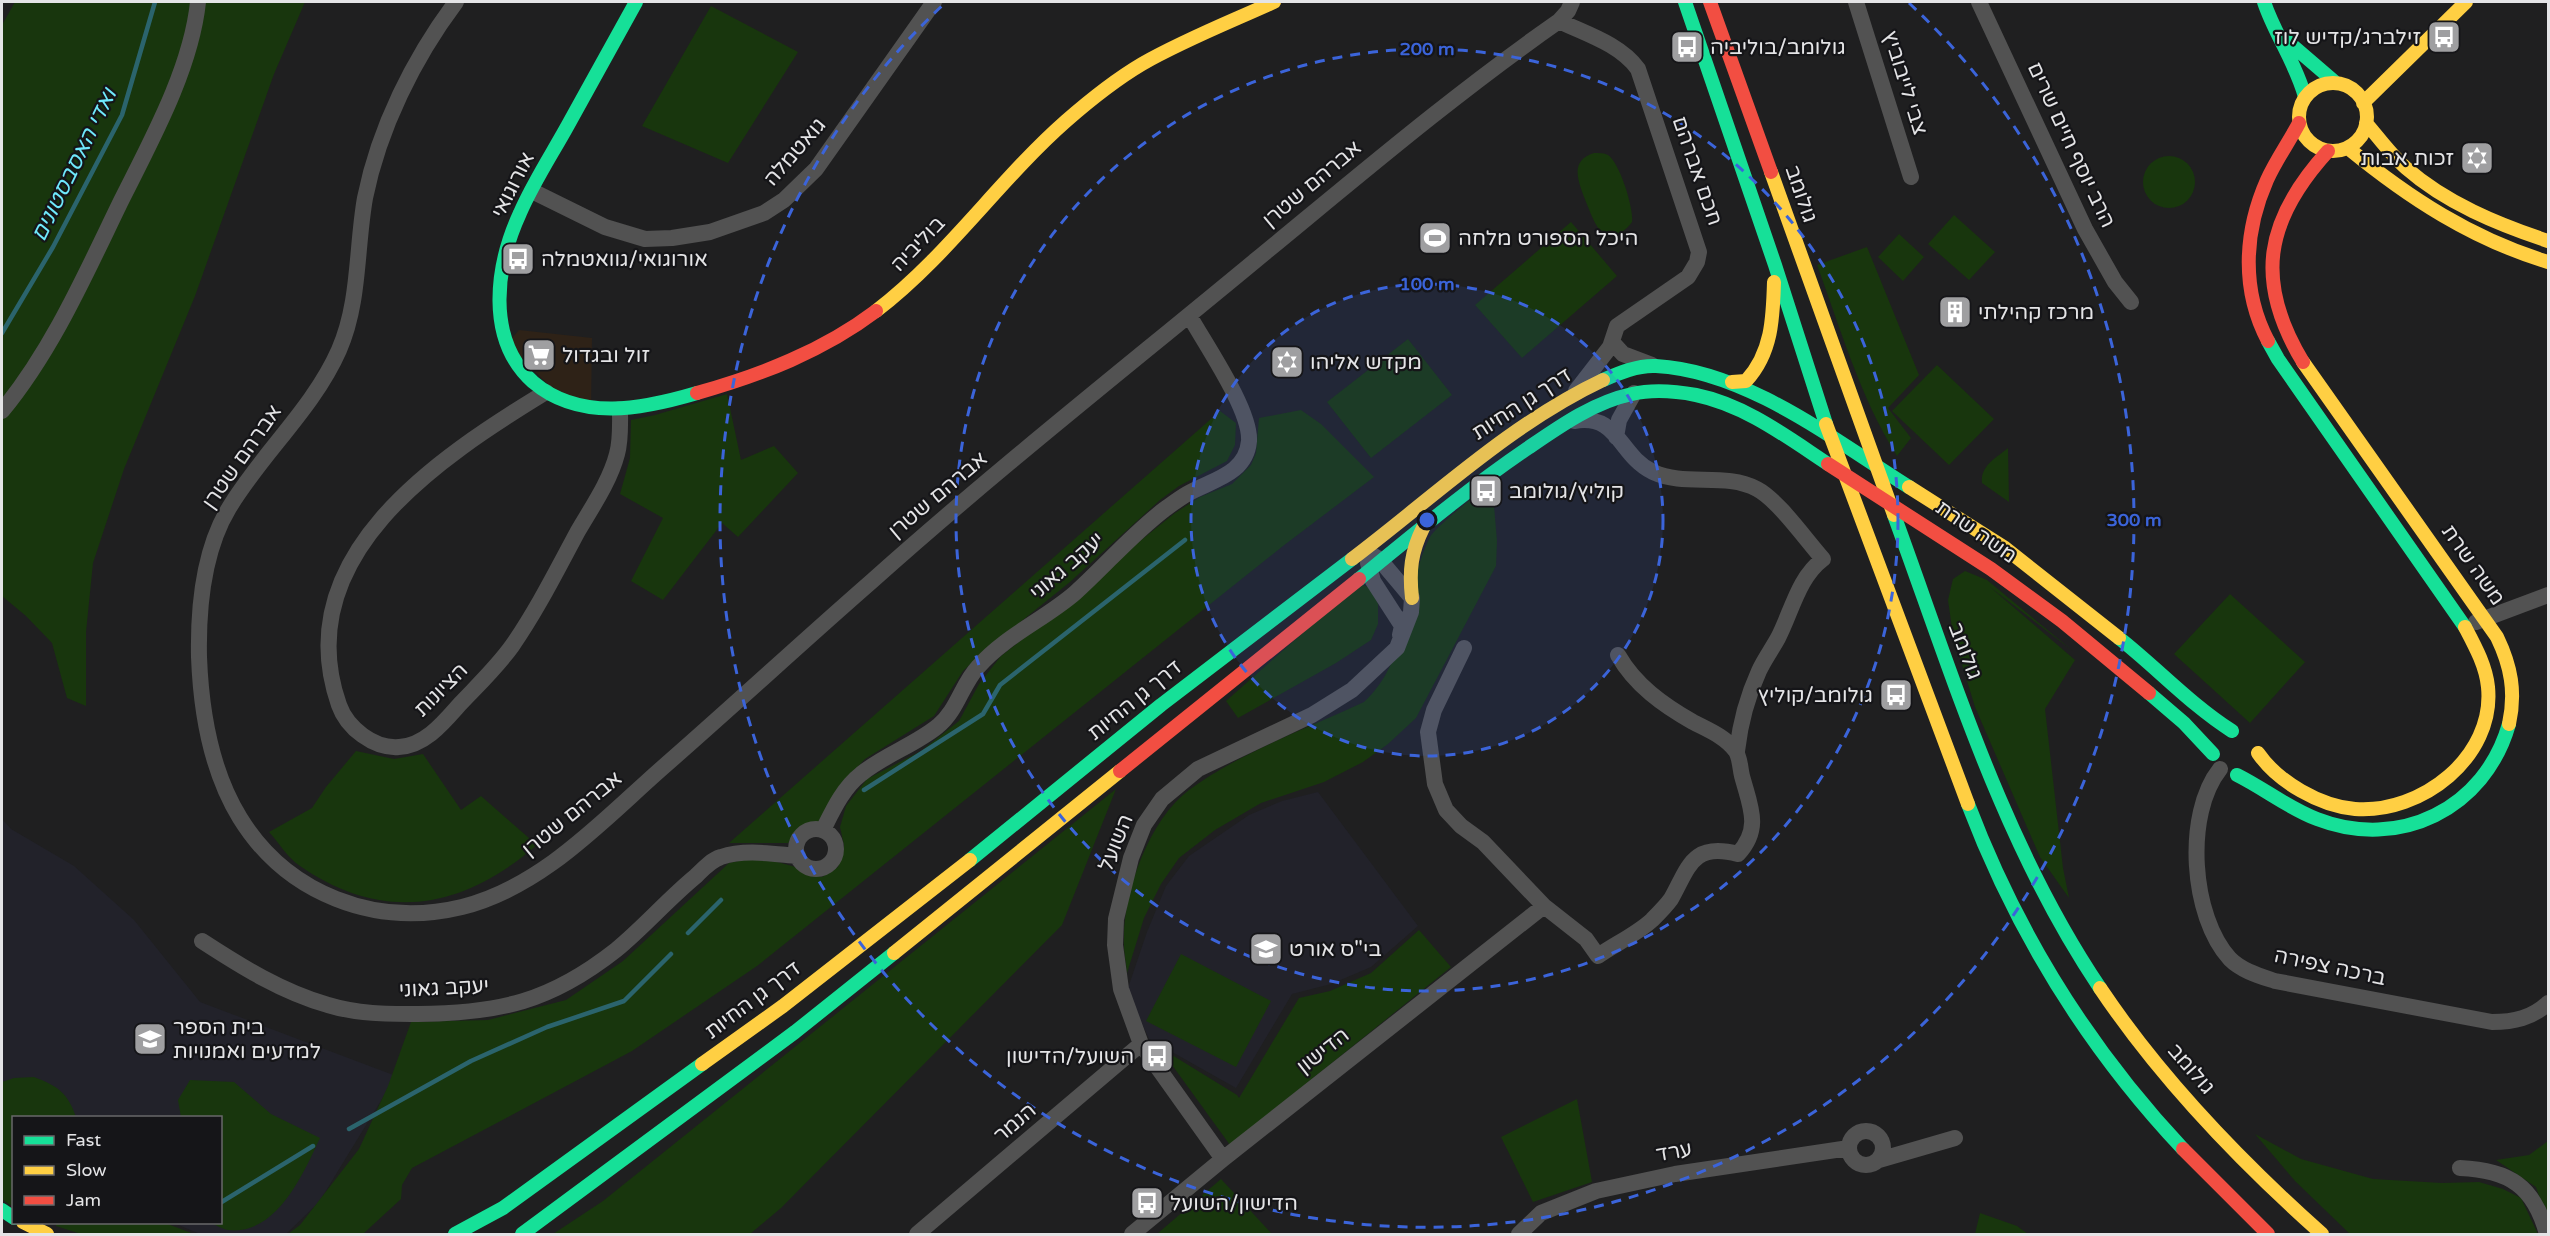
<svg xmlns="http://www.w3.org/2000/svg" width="2550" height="1236" viewBox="0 0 2550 1236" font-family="'Varela Round',Heebo,sans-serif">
	<rect width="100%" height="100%" fill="#1f1f20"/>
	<path fill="#2e2217" d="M519,330L592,338L591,408L567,402L506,345Z"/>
	<path fill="#22222a" d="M1318,792L1418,926L1371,967L1331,984L1292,994L1236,1088L1149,1039L1127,991L1147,932L1166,886L1189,856L1249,815L1282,801Z
		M2,819L11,829L74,866L134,920L200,1002L396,1076L319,1202L286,1234H200L174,1223L220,1222V1118H14L2,1199Z"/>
	<path fill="#18360d" d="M15,2H305L274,74L195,296L124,469L93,563L86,632V706L67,698L52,643L26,616L2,596V25Z
		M711,6L798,52L728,163L642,126Z
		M1594,153C1599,153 1604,153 1608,155C1620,163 1634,209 1632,222C1623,235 1611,238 1599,229C1593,221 1590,211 1586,202C1579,183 1568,161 1594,153Z
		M2143 182a26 26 0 1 1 52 0a26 26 0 1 1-52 0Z
		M1954,215L1995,252L1969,280L1928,244Z
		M1571,222L1617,276L1522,358L1475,305Z
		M1899,234L1924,257L1903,281L1878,257Z
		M1867,247L1919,375L1888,408L1911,438L1897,456C1860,397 1841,330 1817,265Z
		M1408,339L1452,395L1371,458L1327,402Z
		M1937,365L1994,419L1949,465L1892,411Z
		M727,394L741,460L774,446L798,473L738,537L722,523L663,600L631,581L663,518L620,494L630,458L631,420L655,415Z
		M1301,410L1321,424L1374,477L1283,546L757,966L632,1051L412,1168L402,1185L401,1199L363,1234H288L300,1225L359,1149L388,1086L411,1022L488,1020L566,1000L623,961L729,863L758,857L792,866L822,877L838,867L844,845L840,827L846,806L867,779L921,751L959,721L979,684L1001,656L1064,607L1125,553L1175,513L1200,497L1232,484L1251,465L1256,453L1259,418Z
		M1220,411L1236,423L1235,445L1227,461L1179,486L1160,500L1070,582L982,653L963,671L934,716L865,759L846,779L820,823L806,824L788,843H729Z
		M2008,448L2009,502L1982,483C1980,466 1996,458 2008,448Z
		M1492,482L1497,541L1496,566L1416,718L1388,744L1363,762L1324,782L1261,803L1215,830L1179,858L1161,884L1144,918L1127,973C1126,961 1123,949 1124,937C1124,890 1150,819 1189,790C1241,752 1306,729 1364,702C1411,659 1403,591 1430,537C1436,526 1479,493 1492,482Z
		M1965,571L1987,580L2073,651L1990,587L2075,660L2045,709L2063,868L2069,898L2040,857L1975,707L1953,635L1948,600L1953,579Z
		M1358,584L1370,587L1378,604V624L1371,640L1336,663L1238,718L1226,701Z
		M2230,594L2305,662L2250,723L2174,654Z
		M356,751L394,759L423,754L461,810L481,796L537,845C463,909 384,924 300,866C288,858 279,843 269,832L312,808L326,787Z
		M1116,789L1062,925L781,1208L750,1234H553L603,1201Z
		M1419,930L1451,967L1230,1145L1159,1047L1237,1095L1239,1098L1299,998L1330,991L1371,973Z
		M1181,954L1271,1001L1236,1067L1146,1021Z
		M34,1077C58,1086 68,1093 76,1117L14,1118L13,1207L2,1199V1082L14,1078Z
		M190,1080L234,1082L271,1114L320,1138C304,1172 277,1236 228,1230C222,1229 216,1225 211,1223L220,1222V1118L181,1117L178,1100Z
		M1577,1099L1592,1182L1533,1202L1501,1137Z
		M2255,1134L2301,1159L2373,1179L2442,1183L2479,1182L2503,1189L2521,1198L2538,1234H2350L2295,1181Z
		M2548,1141V1221L2536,1187L2496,1160L2529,1155Z
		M1221,1179L1272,1234H1157Z
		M1980,1213L2017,1226L2028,1234H1975Z
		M56,1223H165L194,1234H81L56,1226Z"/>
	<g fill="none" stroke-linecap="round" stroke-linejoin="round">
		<path stroke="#2b646d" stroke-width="4.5" d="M2,333L53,247L122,115L155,2
			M864,790L983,714L1000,685L1185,540
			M688,933L721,900
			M349,1129L471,1061L547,1027L624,1001L671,954
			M220,1203L313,1146"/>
		<path stroke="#525252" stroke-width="16" d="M456,2C414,58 379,128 365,198C356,249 360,302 339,350C313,409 262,453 229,508C203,551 198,608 199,657C201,710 211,771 240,818C287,894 375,928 462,907C542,887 602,821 661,769C732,707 801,643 872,581C996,470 1128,366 1256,260C1356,178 1453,95 1559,21L1568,11L1572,2
			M1856,2L1911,177
			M1979,2L2085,229L2115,282L2131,302
			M1559,21C1586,34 1620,44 1638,69L1699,252L1697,262L1688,277L1617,326L1610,347L1576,391
			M532,191L605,227L645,239L672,238L710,232L764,213L784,200L816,169L934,2
			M1612,342L1623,354L1652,365
			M546,392C438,458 287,557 339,705C347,728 374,749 399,747C425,746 444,722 460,704C478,685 497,667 512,646C537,610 557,570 578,531C592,507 610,481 617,454C621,440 620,424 620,409
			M2,411C53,349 86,273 121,201C151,141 191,69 198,2
			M1574,421C1619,413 1618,455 1653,472C1685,487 1725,472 1757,489C1778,500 1806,540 1823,559C1798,578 1792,611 1778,638C1772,649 1764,660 1759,671C1748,695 1740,725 1737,751
			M1616,437L1619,420L1634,393
			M1368,563L1373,581L1402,626L1400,635
			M2476,622L2548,595
			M1464,648L1434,710L1428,732L1435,784L1446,810L1461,826L1483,842L1544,906L1586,939L1598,956C1615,944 1637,934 1652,920C1658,914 1666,906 1671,899C1689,867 1692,842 1738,854C1762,828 1750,806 1742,776C1740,768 1740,756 1735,750C1724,736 1708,730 1693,722C1663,705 1635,685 1618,655
			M2220,769C2184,814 2191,917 2230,959C2242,971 2260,976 2275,981L2492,1022C2514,1022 2532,1018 2548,1003
			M796 849a20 20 0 1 1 40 0a20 20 0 1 1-40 0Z
			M823,830C833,810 843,788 861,774C884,755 915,745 938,726C957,711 962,684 978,667C1005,636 1045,619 1075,593C1106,565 1132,534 1165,509C1172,504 1180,498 1187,494C1211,480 1246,475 1249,441C1251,410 1205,344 1189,315
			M202,941C242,967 282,992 328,1005C357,1014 387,1014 418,1014C500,1013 550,1002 616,950C644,927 668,899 696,876C703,869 711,860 721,857C745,849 773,854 798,856
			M1849 1148a17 17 0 1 1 34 0a17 17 0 1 1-34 0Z
			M1223,1159L1141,1044L1121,989L1115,945L1116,919L1131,858L1144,825L1162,799L1198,769L1312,715L1352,690L1397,648L1411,612L1412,598L1380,560L1374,556
			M1879,1160L1955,1138
			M2460,1168C2509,1170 2534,1186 2547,1234
			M917,1234L1141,1044
			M1132,1234L1223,1159L1544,906
			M1519,1234L1541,1213L1596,1191L1675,1174L1849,1148"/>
		<path stroke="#16e098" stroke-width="14" d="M636,2C613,43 591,84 568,125C552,154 533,183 520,213C496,265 485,339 533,382C580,422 643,409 697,393
			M1685,2L1775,265L1826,424
			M2264,2C2275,35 2296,63 2305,97
			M2286,40L2336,83
			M2268,341L2278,359L2465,627
			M1603,380C1619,373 1638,365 1656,366C1747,371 1834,440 1909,487
			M1894,515C1953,676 2003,844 2100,988
			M1359,579C1414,534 1469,488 1528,448C1560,426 1594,402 1632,394C1653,389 1675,391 1696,395C1745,405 1787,437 1828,464
			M2119,638C2157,668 2191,705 2232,731
			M2149,693L2184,723L2213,754
			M2237,775C2265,789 2288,808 2317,819C2399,851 2485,809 2509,724
			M1968,804C2017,933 2088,1048 2183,1149
			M970,860L1161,705L1352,559
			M2,1210L14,1218
			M455,1234L503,1208L702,1064
			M522,1234L795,1032L894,953"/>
		<path stroke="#ffcf43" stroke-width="14" d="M2299 117a34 34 0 1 1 68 0a34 34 0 1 1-68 0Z
			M2363,103L2466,2
			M2366,123C2379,138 2391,155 2406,168C2446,203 2497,224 2548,241
			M2348,148C2409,198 2472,239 2548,262
			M1771,172L1894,515
			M876,311C947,257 999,180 1066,121C1090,100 1115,80 1142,64C1184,40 1230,22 1274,2
			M2303,362L2497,637C2511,666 2516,692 2509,724
			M1732,382L1746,381C1772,353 1773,318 1774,282
			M1826,424L1968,804
			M1909,487L2005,548L2119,638
			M1352,559C1434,497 1510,424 1603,380
			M1412,598C1409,571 1411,552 1423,528
			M2258,753C2278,782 2320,806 2355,809C2421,814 2495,757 2488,687C2486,666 2475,646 2465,627
			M894,953L1120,771
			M2100,988C2161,1079 2240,1161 2322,1234
			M702,1064L783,1006L970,860
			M23,1222L47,1234"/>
		<path stroke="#f24e42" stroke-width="14" d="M1710,2L1771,172
			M2268,341C2241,290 2244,232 2267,180C2276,160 2289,142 2299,123
			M2303,362C2254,281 2265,220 2328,151
			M697,393C761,375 823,351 876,311
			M1828,464L1991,569L2062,621L2149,693
			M1120,771L1359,579
			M2183,1149L2268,1234"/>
	</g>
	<circle cx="1427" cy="520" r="236" fill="#3b64da" fill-opacity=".12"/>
	<g fill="none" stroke="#3b64da" stroke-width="3" stroke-dasharray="10 8">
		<circle cx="1427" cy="520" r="236"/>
		<circle cx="1427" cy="520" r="471"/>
		<path d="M1909 3A707 707 0 1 1 945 3"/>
	</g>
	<defs>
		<symbol id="bus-square" viewBox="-11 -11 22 22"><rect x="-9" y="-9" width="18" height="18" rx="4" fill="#9f9fa1" stroke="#151518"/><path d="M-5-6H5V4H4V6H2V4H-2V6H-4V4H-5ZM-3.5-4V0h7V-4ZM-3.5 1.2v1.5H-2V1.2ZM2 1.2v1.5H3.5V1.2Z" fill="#fff"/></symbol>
		<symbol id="synagogue-square" viewBox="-11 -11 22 22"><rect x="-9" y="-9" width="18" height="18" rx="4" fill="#9f9fa1" stroke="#151518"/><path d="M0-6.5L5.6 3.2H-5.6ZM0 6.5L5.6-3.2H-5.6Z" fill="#fff"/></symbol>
		<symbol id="stadium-square" viewBox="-11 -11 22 22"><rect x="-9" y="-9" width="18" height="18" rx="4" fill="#9f9fa1" stroke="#151518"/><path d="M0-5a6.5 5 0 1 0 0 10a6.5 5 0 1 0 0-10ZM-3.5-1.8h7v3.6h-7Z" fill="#fff"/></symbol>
		<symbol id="building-square" viewBox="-11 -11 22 22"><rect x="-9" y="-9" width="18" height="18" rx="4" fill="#9f9fa1" stroke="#151518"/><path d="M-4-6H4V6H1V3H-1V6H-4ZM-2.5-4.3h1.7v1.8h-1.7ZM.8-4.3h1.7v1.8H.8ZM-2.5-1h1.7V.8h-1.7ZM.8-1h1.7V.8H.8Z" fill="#fff"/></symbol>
		<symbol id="supermarket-square" viewBox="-11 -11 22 22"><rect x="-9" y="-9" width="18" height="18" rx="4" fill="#9f9fa1" stroke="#151518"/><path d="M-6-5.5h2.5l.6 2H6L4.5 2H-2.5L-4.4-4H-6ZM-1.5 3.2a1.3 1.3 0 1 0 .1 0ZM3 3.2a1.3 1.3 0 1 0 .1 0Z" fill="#fff"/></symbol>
		<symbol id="school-square" viewBox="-11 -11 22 22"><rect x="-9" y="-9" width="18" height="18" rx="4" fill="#9f9fa1" stroke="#151518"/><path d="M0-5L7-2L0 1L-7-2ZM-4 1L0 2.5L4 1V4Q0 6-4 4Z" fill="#fff"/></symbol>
	</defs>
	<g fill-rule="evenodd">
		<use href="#bus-square" x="2425" y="18" width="38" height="38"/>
		<use href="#bus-square" x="1668" y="28" width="38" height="38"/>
		<use href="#synagogue-square" x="2458" y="139" width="38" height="38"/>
		<use href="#stadium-square" x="1416" y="219" width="38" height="38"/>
		<use href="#bus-square" x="499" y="240" width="38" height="38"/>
		<use href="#building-square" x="1936" y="293" width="38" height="38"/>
		<use href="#supermarket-square" x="520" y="336" width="38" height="38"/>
		<use href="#synagogue-square" x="1268" y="343" width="38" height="38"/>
		<use href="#bus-square" x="1467" y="472" width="38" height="38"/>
		<use href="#bus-square" x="1877" y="676" width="38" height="38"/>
		<use href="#school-square" x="1247" y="930" width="38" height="38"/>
		<use href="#school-square" x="131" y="1020" width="38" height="38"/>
		<use href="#bus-square" x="1138" y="1037" width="38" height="38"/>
		<use href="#bus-square" x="1128" y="1184" width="38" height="38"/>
	</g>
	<g text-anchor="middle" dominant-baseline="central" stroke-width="4.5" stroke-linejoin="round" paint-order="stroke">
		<g font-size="21" fill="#e4e4e6" stroke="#151518" text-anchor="start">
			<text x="2421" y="37" text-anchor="end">זילברג/קדיש לוז</text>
			<text x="1710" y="47">גולומב/בוליביה</text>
			<text x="2454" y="158" text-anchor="end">זכות אבות</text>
			<text x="1458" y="238">היכל הספורט מלחה</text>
			<text x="541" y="259">אורוגואי/גוואטמלה</text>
			<text x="1978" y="312">מרכז קהילתי</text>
			<text x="562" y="355">זול ובגדול</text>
			<text x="1310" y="362">מקדש אליהו</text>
			<text x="1509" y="491">קוליץ/גולומב</text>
			<text x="1873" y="695" text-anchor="end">גולומב/קוליץ</text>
			<text x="1289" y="949">בי"ס אורט</text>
			<text x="173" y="1027">בית הספר<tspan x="173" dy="24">למדעים ואמנויות</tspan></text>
			<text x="1134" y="1056" text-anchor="end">השועל/הדישון</text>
			<text x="1170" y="1203">הדישון/השועל</text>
		</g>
		<g font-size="21" fill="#e4e4e6" stroke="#151518">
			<text transform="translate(1905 83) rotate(73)">צבי לייבוביץ</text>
			<text transform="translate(2071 145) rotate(65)">הרב יוסף חיים שרים</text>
			<text transform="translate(795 152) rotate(-49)">גואטמלה</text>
			<text transform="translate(1697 171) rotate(71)">חכם אברהם</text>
			<text transform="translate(1312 184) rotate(-40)">אברהם שטרן</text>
			<text transform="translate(513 185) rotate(-63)">אורוגואי</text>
			<text transform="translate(1801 194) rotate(71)">גולומב</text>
			<text transform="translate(918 244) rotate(-46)">בוליביה</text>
			<text transform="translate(1522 404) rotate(-33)">דרך גן החיות</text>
			<text transform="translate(242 457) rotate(-55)">אברהם שטרן</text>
			<text transform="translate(938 495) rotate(-40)">אברהם שטרן</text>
			<text transform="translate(1976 532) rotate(35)">משה שרת</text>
			<text transform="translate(2473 565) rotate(55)">משה שרת</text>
			<text transform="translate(1067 566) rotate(-41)">יעקב גאוני</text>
			<text transform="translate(1965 651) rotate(69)">גולומב</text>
			<text transform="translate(441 690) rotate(-45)">הציונות</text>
			<text transform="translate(1135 700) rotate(-39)">דרך גן החיות</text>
			<text transform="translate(572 814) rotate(-39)">אברהם שטרן</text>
			<text transform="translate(1116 843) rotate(-68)">השועל</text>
			<text transform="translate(2330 967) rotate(12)">ברכה צפירה</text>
			<text transform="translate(444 988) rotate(-3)">יעקב גאוני</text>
			<text transform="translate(753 1000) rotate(-37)">דרך גן החיות</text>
			<text transform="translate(1323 1051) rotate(-38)">הדישון</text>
			<text transform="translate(2191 1069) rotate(49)">גולומב</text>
			<text transform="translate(1015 1123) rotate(-40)">הנמר</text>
			<text transform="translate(1674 1152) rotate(-10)">ערד</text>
		</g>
		<g font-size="22" font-style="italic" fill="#6fe9fc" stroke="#151518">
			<text transform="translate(74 165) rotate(-64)">ואדי האסבסטונים</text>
		</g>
	</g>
	<circle cx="1427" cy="520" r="9" fill="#3b64da" stroke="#151518" stroke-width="3"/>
	<g font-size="18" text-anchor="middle" font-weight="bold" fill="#3b64da" stroke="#151518" stroke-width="4.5" stroke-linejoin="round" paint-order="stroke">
		<text x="1427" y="55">200 m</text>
		<text x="1427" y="290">100 m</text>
		<text x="2134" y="526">300 m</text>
	</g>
	<rect width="2550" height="1236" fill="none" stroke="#e4e4e6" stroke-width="6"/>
	<rect x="12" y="1116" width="210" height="108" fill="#151518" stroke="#68686a" stroke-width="1.5"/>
	<rect x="24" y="1136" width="30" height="9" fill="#16e098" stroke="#68686a" stroke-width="1.5"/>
	<text x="66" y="1146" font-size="18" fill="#e4e4e6">Fast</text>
	<rect x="24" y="1166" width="30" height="9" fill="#ffcf43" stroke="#68686a" stroke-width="1.5"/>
	<text x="66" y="1176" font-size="18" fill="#e4e4e6">Slow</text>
	<rect x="24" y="1196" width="30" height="9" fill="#f24e42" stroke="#68686a" stroke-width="1.5"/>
	<text x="66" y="1206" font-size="18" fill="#e4e4e6">Jam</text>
</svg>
